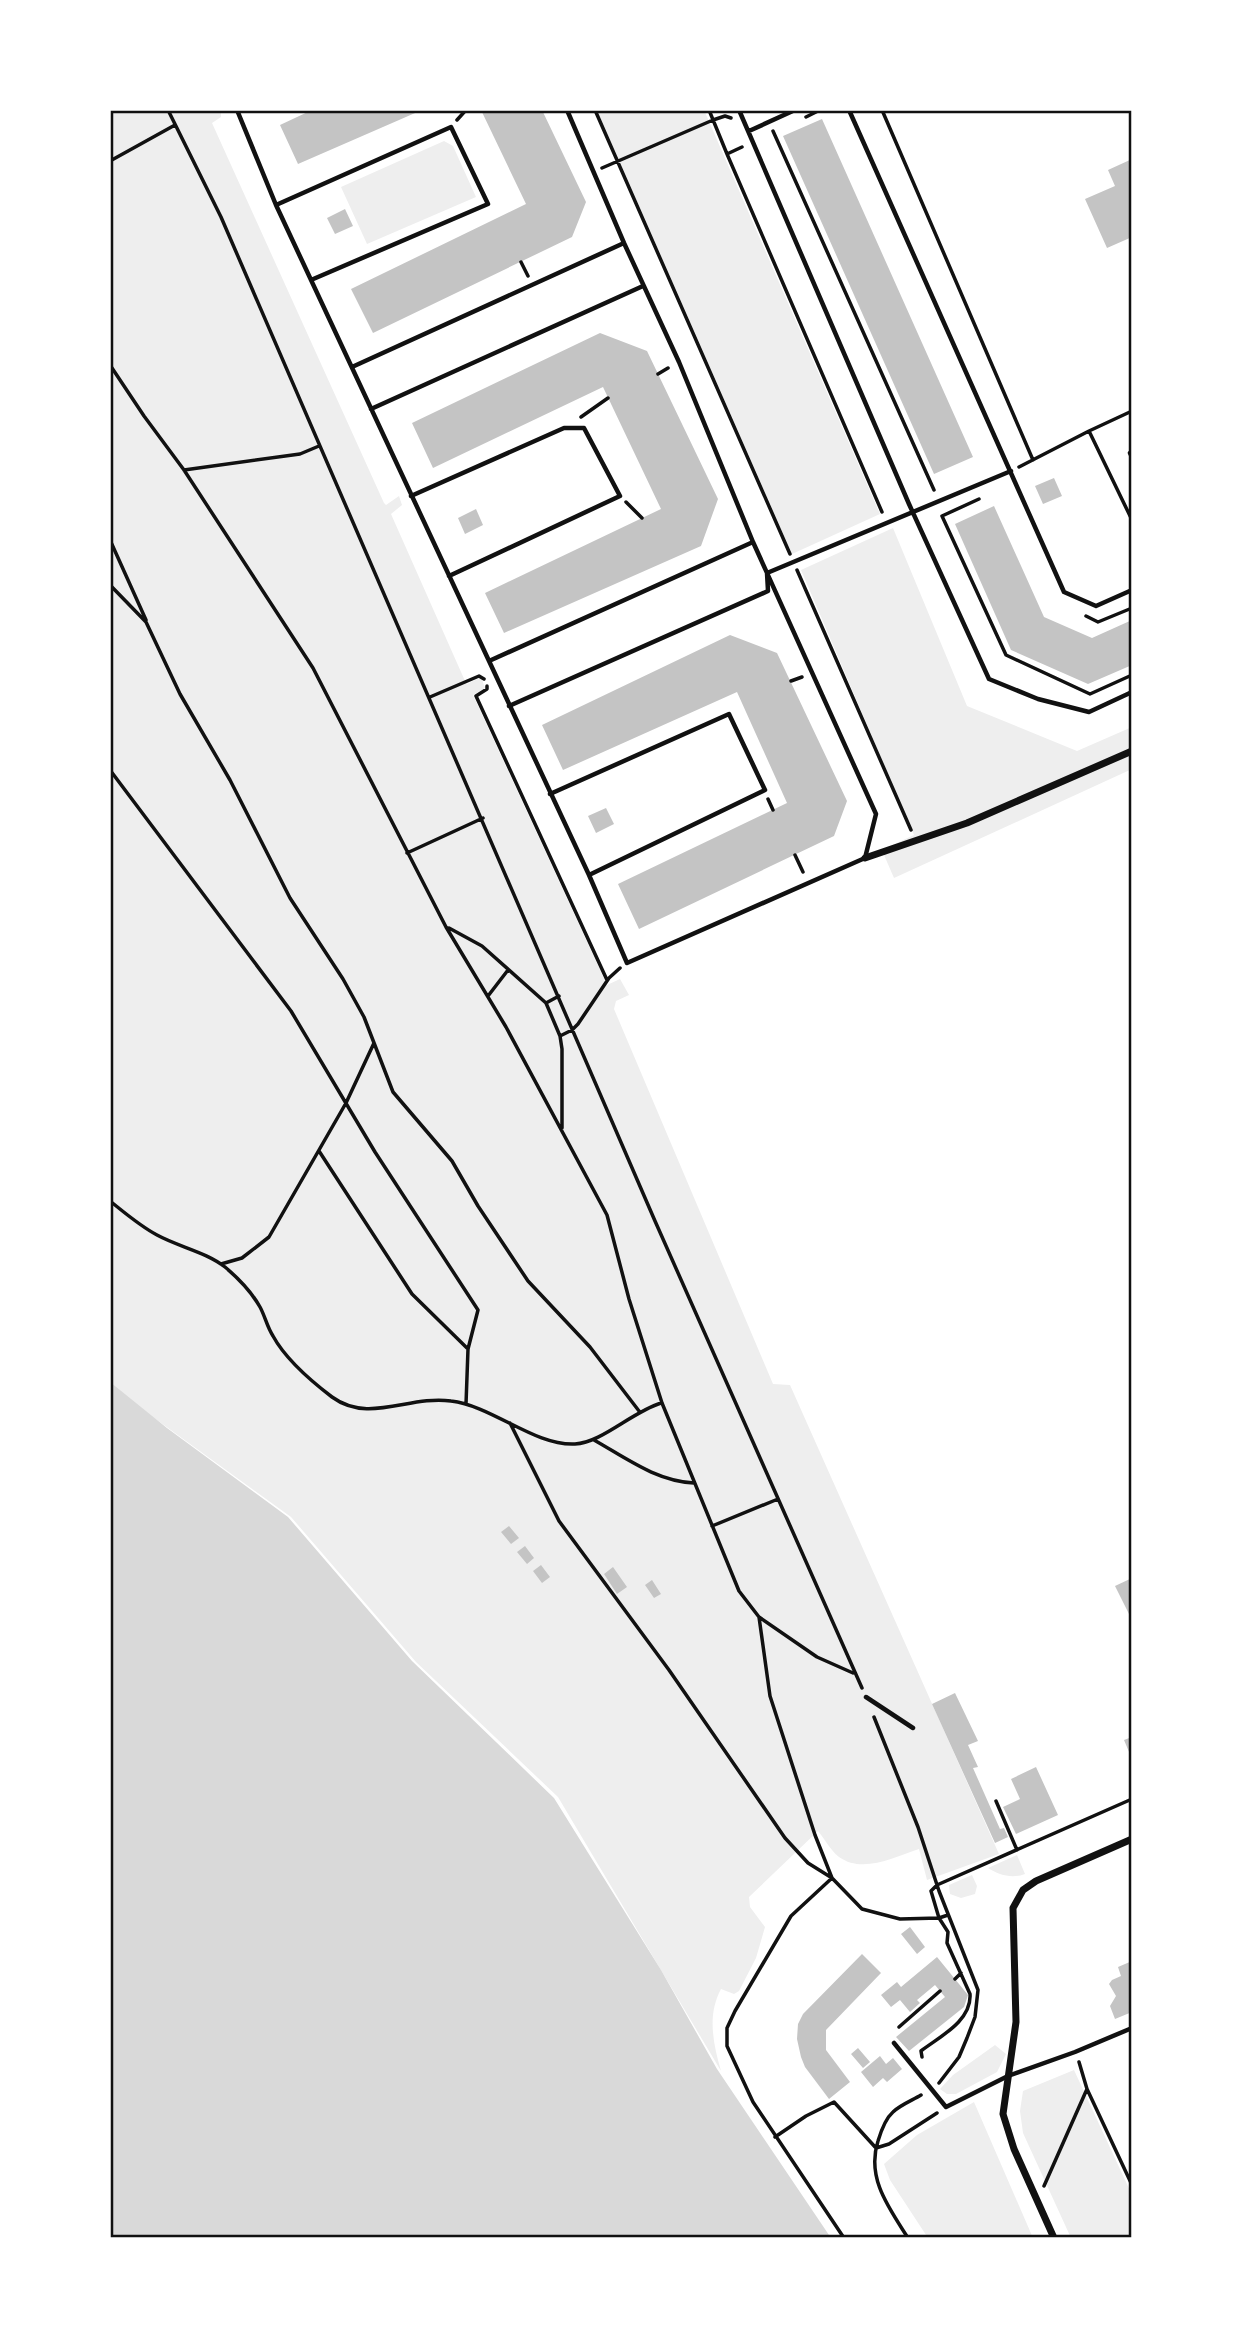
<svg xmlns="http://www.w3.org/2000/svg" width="1242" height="2348" viewBox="0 0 1242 2348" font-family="'Nunito Sans',sans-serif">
	<rect width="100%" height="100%" fill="#fff"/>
	<path fill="#eee" d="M110,110H221V117L212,123L384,503L386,505L399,496L402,505L391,514L465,681L467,684L481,677L485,688L473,695L607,985L620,979L629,995L616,1001L614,1009L773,1384L790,1385L999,1854L927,1880L919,1849C894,1857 863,1874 839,1857C830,1850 825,1839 818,1831L749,1897L750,1907L765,1927L756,1958L739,1991L734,1994L721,1989C707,2015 713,2043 721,2071L558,1797L416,1662L291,1517L110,1386Z
		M597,110H704L880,514L792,554Z
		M444,141L453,146L476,197L367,244L341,187Z
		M893,528L967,706L1077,751L1132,727V769L894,878L884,855L886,848L914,835L801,570Z
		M1017,1855L1025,1874C1012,1879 999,1875 988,1868Z
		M972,1875L977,1886L975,1894L961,1898L950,1894L949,1885Z
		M995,2045L1006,2054L997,2072L956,2094H947L940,2089L953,2075Z
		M1074,2070L1132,2195V2238H1071L1023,2133L1020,2111L1023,2091Z
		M974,2102L1033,2238H928L890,2180L884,2164L917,2135Z"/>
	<path fill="#d9d9d9" d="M110,1382L167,1428L288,1517L412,1661L554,1798L661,1970L717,2069L831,2238H110Z"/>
	<path fill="#c4c4c4" d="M312,110H422L298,164L280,125Z
		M481,110H542L586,202L572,237L373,333L351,289L526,204Z
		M822,119L973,457L934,474L783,136Z
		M1132,159V237L1107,248L1085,199L1115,186L1108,170Z
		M345,209L353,226L335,234L327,218Z
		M600,333L647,351L718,499L701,546L504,633L485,593L661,509L603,387L433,468L412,423Z
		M1054,478L1062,496L1043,504L1035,486Z
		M994,506L1044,617L1092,638L1132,620V665L1088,684L1011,650L955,524Z
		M476,509L483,525L465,534L458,518Z
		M730,635L777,653L847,801L834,836L639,929L618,884L787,803L737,692L563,770L542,725Z
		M606,808L614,824L596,833L588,816Z
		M509,1526L519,1538L511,1544L501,1532Z
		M525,1546L534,1558L527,1564L517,1552Z
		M541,1565L550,1577L542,1583L533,1571Z
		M613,1567L627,1587L617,1594L604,1574Z
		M1132,1578V1620L1115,1586Z
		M652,1580L661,1594L654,1598L645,1585Z
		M955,1693L978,1741L968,1745L978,1767L973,1768L1000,1829L1004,1828L1008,1837L995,1843L932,1704Z
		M1132,1737V1759L1124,1740Z
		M1036,1767L1058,1815L1016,1834L1003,1807L1020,1799L1011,1779Z
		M910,1927L925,1947L917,1954L901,1934Z
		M862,1954L881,1973L826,2030V2050L850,2082L829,2099L805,2067L801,2057L797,2039L798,2024L803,2014Z
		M937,1957L968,1995L964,2007L909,2051L896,2037L945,1997L935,1985L917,2000L920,2003L910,2012L900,2000L891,2007L881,1995L897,1982L901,1987Z
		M1132,1961V2012L1115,2019L1110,2006L1116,1996L1109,1984L1112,1980L1121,1976L1118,1967Z
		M858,2048L870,2062L863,2068L851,2054Z
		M880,2056L886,2064L893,2058L902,2069L887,2082L883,2078L873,2087L861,2072Z"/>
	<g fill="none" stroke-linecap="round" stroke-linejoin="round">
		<path stroke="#111" stroke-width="3.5" d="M168,110L221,217L655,1221L862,1688
			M595,110L790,554
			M709,110L727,154L742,147
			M882,110L1033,460
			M806,117L820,110
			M457,120L466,110
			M773,131L934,490
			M727,154L882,512
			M110,161L175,125
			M602,168L713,120L725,116L731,118
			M521,262L528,276
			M110,365L144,416L184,470L313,668L446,927L506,1027L607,1215L629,1299L662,1403L739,1591L759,1617L770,1696L815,1835L832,1878L862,1909L900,1919L939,1918L948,1915
			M658,374L668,368
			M1132,411L1089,431L1132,520
			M581,417L608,398
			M1019,467L1089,431
			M184,470L300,454L319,446
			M979,499L942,516L1006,655L1090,694L1132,675
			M626,502L642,518
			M110,540L146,620
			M797,570L911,830
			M110,585L146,622L180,694L230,780L290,898L343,979L364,1017L393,1092L452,1161L478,1206L528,1281L590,1347L639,1411
			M1086,616L1098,622L1132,608
			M791,681L802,677
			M487,686V689L476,696L607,980
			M430,697L479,676L484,679
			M110,770L291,1011L375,1152L478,1310L468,1349L466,1404
			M768,799L773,810
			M407,853L483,818
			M795,855L803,872
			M449,928L482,946L546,1003L560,1036L562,1049V1128
			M488,996L508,970
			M546,1003L559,996
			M560,1036L572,1030L578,1024L609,978L620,968
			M319,1151L412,1294L468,1349
			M110,1201C125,1213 140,1226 157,1235C179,1247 206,1252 225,1267C238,1278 251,1291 260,1307C265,1316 267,1327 273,1336C286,1360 311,1381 332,1397C369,1424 409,1395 451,1401C493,1406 534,1446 575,1444C601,1443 632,1412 661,1403
			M221,1264L242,1258L269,1237L346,1103L374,1043
			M510,1423L559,1521L669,1670L785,1838L808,1863L832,1878L791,1916L735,2011L727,2028V2046L753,2102L844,2238
			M594,1440C626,1458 656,1481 694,1483
			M712,1526L778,1499
			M759,1617L817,1657L853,1673
			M874,1717L918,1827L939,1891L978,1990L975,2017L967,2038L959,2057L939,2083
			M996,1801L1017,1850
			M955,1979L961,1973
			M899,2027L940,1991
			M922,2057L921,2051C939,2037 972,2021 970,1994L947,1943L948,1932L939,1918L931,1891L937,1885L1132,1799
			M1079,2062L1087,2089L1132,2185
			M775,2137L806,2116L834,2102L876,2148
			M876,2148L889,2144L937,2113
			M1044,2186L1087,2089
			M908,2238C889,2208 866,2178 878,2141C881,2131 885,2119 893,2112C900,2105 913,2100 921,2095"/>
		<path stroke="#111" stroke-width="4.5" d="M237,110L276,205L589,875L627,963L865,858L876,814L753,542L679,362L624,243L567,110
			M739,110L909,504L989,679L1038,699L1089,712L1132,692
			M849,110L1064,592L1096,606L1132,590
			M749,131L795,110
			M276,205L451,127L488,204L311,280
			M352,367L624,243
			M371,409L643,286
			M1130,453L1132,457
			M411,496L564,428H584L620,496L449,576
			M489,661L753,542
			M509,706L768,591L767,573L1011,471
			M550,794L729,714L765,790L589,875
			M866,1697L913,1728
			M894,2043L946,2107L1008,2076L1075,2052L1132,2028"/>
		<path stroke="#111" stroke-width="7" d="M865,858L967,823L1132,751
			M1054,2238L1014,2149L1003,2114L1016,2022L1013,1908L1023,1890L1036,1881L1132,1839"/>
	</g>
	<rect width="1242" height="2348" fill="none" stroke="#ffffff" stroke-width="224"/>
	<rect x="112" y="112" width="1018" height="2124" fill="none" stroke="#111" stroke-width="2.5"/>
</svg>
